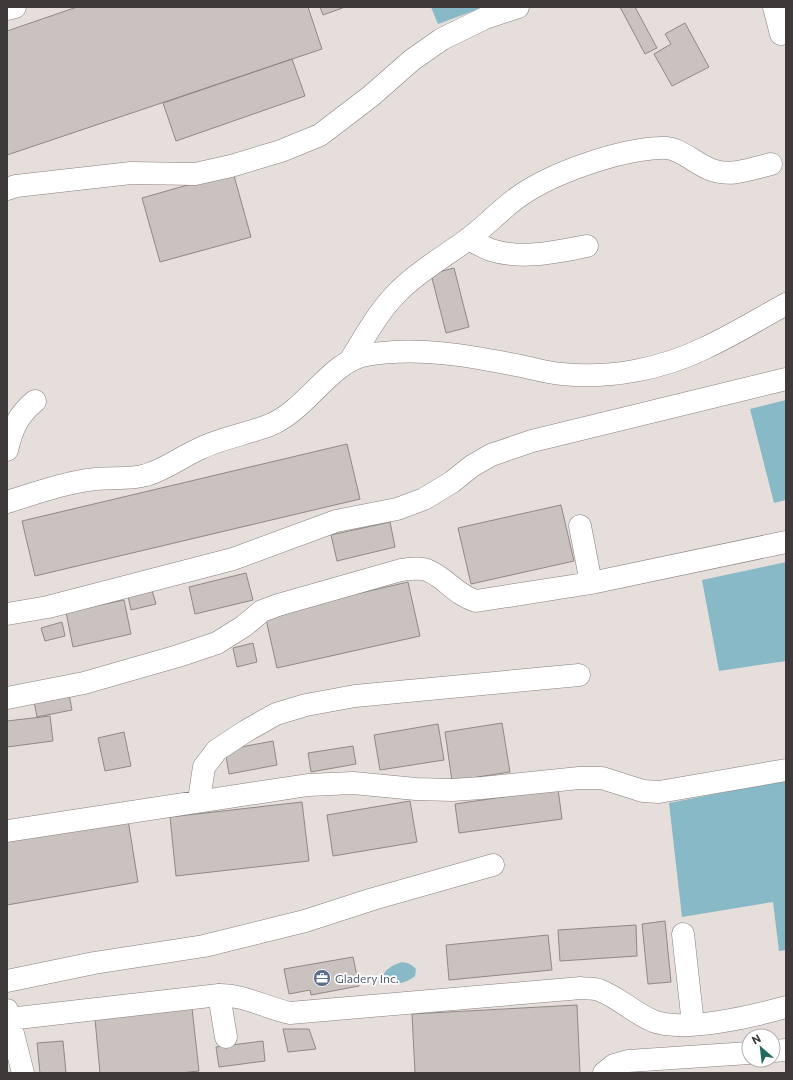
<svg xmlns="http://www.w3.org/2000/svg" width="793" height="1080" viewBox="0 0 793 1080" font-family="Commissioner,sans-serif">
	<rect width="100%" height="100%" fill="#e6dedb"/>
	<path fill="#87b9c7" d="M431,7H484L438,24Z
		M786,400V500L774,503L750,409Z
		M786,562V661L719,671L702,580Z
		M786,780V950L779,951L773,902L682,917L669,803Z
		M402,962C408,963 411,964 416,969L415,976C409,982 388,989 382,979C384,969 393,965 402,962Z"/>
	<path fill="#cac2bf" stroke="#8f8885" d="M77,7H308L322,49L7,155V31Z
		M320,7H345L323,15Z
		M620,7H635L657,48L645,54Z
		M685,23L709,67L672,86L654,54L671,44L665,34Z
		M292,59L305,96L176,141L163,103Z
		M233,172L251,237L160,262L142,198Z
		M454,268L469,327L446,333L431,274Z
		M347,444L360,499L35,576L22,521Z
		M561,505L574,561L471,584L458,528Z
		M390,522L395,547L337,561L331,535Z
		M246,573L253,600L195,614L189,587Z
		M408,582L420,636L277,668L265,615Z
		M152,590L156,604L131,610L128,596Z
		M124,600L131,634L73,647L66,612Z
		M62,622L65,636L45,641L41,628Z
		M253,643L257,662L237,667L233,648Z
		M69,694L72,710L37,717L34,701Z
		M50,716L53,741L7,747V721Z
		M502,723L510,772L452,781L445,732Z
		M438,724L444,760L380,770L374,735Z
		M124,732L131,766L105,771L98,738Z
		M273,741L277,765L229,774L225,750Z
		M353,746L356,764L311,772L308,753Z
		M558,789L562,819L459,833L455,804Z
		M410,801L417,842L333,856L327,815Z
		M302,802L309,861L176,876L170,817Z
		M128,820L138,882L7,905V841Z
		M665,921L671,982L648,984L642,924Z
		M636,925L637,956L560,961L558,930Z
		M548,935L552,970L449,980L446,945Z
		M353,957L359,986L311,995L310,990L289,994L284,969Z
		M577,1005L580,1073H415L412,1014Z
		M192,1008L199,1071L180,1073H100L95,1019Z
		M283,1029H309L316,1049L288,1052Z
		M63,1041L66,1073H40L37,1043Z
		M263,1041L265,1061L219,1067L216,1047Z"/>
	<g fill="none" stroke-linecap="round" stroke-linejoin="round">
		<defs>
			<path id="minor" d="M774,7L781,34
				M7,9L15,7
				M7,189L16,186L131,173L195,174L231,166L281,151L320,135L371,96L412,60L442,39L485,18L518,7
				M468,239C476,243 483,247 491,250C522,260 556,252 587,246
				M351,359C366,335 379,310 400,290C419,271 445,256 467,240C486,226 502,208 521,195C555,172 618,150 660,148C680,146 694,164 712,170C731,177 751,169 771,164
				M7,450C12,429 18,415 35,401
				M7,502C36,493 66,482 96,479C114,477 129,480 146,475C165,470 181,457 199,449C221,438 247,434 270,425C308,409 330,361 367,355C419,346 470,356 521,366C535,369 548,373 562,374C610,379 662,369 705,348C733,335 759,319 786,304
				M580,526L591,583
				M7,614L48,607L233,559L336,521L397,509L424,499L452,482L472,466L491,455L532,441L786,379
				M7,698L84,683L178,656L217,643L244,626L262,611L278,605L401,570C410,569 421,567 429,571C447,579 456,595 476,601L591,583L786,542
				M199,800L204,767L217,750L246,731L276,714L306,705L355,696L579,675
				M7,831L308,785L353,783L416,789L452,790L482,788L579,778H602L643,791L659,792L786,770
				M683,934L693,1024
				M7,981L94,963L204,946L305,921L373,899L493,865
				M219,995L226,1037
				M7,1010L23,1073
				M9,1019L219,995C245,995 266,1008 290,1013L581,988C587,989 594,988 599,990C618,997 634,1013 653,1021C684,1033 754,1016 786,1007
				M773,1051L786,1050
				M604,1073L614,1065L628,1061L749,1053"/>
		</defs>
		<use href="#minor" stroke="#867f7d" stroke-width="23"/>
		<use href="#minor" stroke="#fff" stroke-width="22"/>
	</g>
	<defs>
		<symbol id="office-disc" viewBox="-11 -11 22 22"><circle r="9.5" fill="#5c6f8a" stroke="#fff"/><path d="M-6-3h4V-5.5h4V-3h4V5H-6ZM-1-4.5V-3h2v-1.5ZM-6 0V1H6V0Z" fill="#fff"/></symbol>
	</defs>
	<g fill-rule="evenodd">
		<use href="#office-disc" x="312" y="968" width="20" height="20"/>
	</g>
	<g text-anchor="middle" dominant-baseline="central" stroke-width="3.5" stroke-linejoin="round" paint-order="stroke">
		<g font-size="12" fill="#4e5e75" stroke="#fff" text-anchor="start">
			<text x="335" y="978">Gladery Inc.</text>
		</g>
	</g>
	<rect width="793" height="1080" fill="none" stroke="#3d3a39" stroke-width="16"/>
	<g transform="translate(761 1048) rotate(332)"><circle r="19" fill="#ffffff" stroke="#b1b0b0"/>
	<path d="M0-3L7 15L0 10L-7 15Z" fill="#22695e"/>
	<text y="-6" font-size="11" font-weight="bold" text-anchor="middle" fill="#3d3a39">N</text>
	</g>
</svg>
